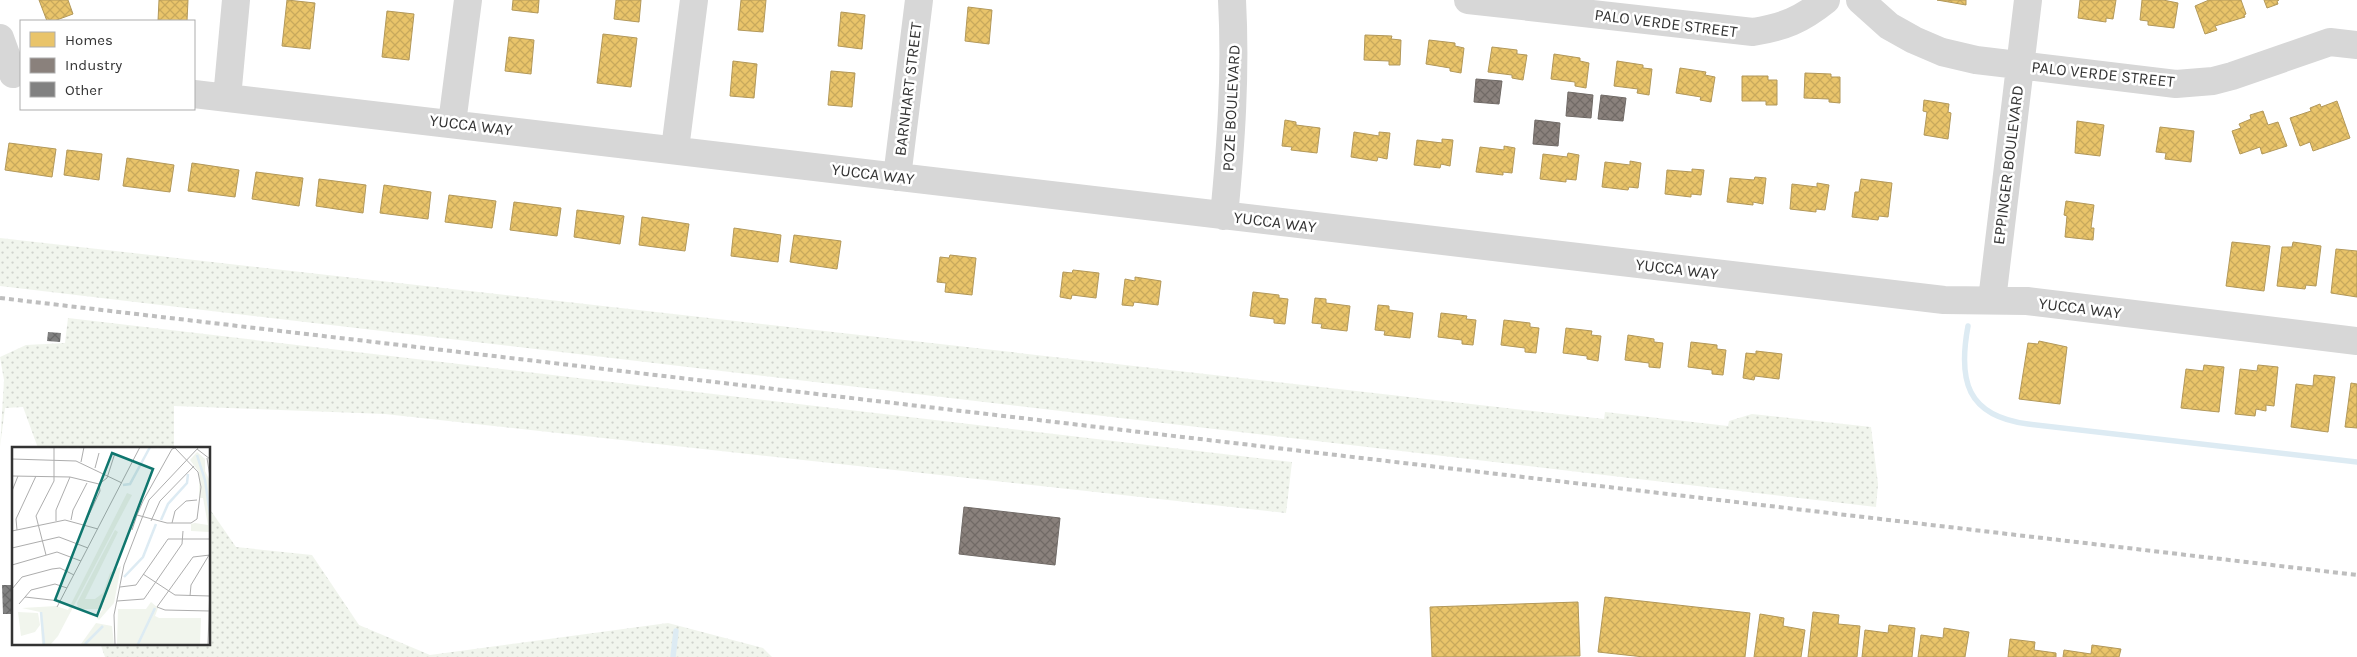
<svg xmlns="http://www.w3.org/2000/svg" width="2357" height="657" viewBox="0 0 2357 657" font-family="Karla,sans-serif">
	<defs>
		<pattern id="green-dots" width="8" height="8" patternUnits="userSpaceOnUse" patternTransform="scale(1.25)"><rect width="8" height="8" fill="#f1f5ed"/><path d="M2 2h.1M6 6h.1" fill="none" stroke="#cfd2cc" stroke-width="1.8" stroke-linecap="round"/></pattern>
		<pattern id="homes-cross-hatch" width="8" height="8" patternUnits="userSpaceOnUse" patternTransform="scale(1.25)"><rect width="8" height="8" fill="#e9c46a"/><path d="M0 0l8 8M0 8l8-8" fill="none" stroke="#c8a95c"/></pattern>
		<pattern id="industry-cross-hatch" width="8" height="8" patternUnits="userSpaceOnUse" patternTransform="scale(1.25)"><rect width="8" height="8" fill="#8a817c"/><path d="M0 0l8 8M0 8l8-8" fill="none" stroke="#716a66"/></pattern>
		<pattern id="building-cross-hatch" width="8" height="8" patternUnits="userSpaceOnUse" patternTransform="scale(1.25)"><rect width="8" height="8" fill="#818181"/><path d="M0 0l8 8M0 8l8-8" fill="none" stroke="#6a6a6a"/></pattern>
	</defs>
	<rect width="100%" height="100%" fill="#fff"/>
	<path fill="url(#green-dots)" d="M0,238L1604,419L1605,412L1728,426L1729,421L1752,414L1871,427L1878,484L1876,507L0,286Z
		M68,318L1292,462L1286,513L385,414L174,406V448H38L23,407L5,408L0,447L4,380L0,357L26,345L65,343Z
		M209,508L236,547L312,555L359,625L430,655L668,623L763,648L772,657H105L100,643H209Z"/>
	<path fill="url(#homes-cross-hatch)" stroke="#b2985a" d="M39,0H68L73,14L54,21H47Z
		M159,0H188L187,21H158Z
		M287,0L315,3L310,49L282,46Z
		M513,0H539L538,13L512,10Z
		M616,0H641L639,22L614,19Z
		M741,0H766L763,32L738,30Z
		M1937,0H1966V5Z
		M2080,0H2116L2113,19L2106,18V22L2078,18Z
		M2142,0H2163L2178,3L2174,28L2148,25V21L2140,20Z
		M2209,0H2241L2246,14L2244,15L2245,17L2215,26L2217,30L2205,34L2195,6Z
		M2264,0H2279L2277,1L2278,4L2267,8Z
		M968,7L992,10L989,44L965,41Z
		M387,11L414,14L409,60L382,57Z
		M841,12L865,15L862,49L838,46Z
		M603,34L637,38L631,87L597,83Z
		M1365,35L1392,36L1391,39L1401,40L1400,65H1389V61L1364,60Z
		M509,37L534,40L531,74L505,71Z
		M1429,40L1455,43V46L1464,48L1461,73L1450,71V68L1426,64Z
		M1492,47L1517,50V54L1527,55L1523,80L1512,78V75L1488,72Z
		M1554,54L1580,58V61L1589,63L1586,88L1575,86V82L1551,79Z
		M733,61L757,64L754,98L730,96Z
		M1617,61L1643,65V68L1652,69L1649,95L1637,93L1638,89L1614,86Z
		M1680,68L1706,72L1705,75L1715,77L1711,102L1700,100L1701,97L1676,93Z
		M831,71L855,73L852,107L828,105Z
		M1805,73L1831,74V77H1840V103L1829,102V99L1804,98Z
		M1742,76H1768V80H1777V105H1766V101H1742Z
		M1924,100L1949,104L1948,112L1951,113L1948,139L1924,135L1927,112L1923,111Z
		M2337,101L2350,138L2313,151L2310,142L2300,146L2290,118L2311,111L2310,108L2320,104L2321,107Z
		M2263,111L2268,125L2278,122L2287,146L2262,154L2260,147L2240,154L2232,131L2241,128L2239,124L2251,119L2250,115Z
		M1285,120L1296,122V125L1320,128L1317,153L1291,150L1292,147L1282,146Z
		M2077,121L2104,125L2100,156L2075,153Z
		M2160,127L2194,131L2191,162L2165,159L2166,153L2156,152Z
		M1354,132L1379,136V132L1390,133L1387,159L1378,157L1377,161L1351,157Z
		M1442,139L1453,140L1450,166L1441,164L1440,168L1414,165L1417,140L1442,143Z
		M9,143L56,149L52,177L5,170Z
		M1504,146L1515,148L1512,173L1503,172V175L1476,172L1480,147L1504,150Z
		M67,150L102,154L99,180L64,175Z
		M1568,153L1579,155L1576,180L1566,179V182L1540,179L1543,154L1567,157Z
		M127,158L174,165L170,192L123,186Z
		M1630,161L1641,163L1638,188L1629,187L1628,190L1602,187L1605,162L1630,165Z
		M192,163L239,170L235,197L188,191Z
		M1692,169L1704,170L1701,195L1691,194V197L1665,194L1667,170L1692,172Z
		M256,172L303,178L299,206L252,199Z
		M1755,177L1766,178L1763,204L1753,202V205L1727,202L1730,178L1754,180Z
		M319,179L366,185L363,213L316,206Z
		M1861,179L1892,183L1888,217L1879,216L1878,220L1852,217L1855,192H1859Z
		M1817,183L1829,185L1825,210L1816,209V212L1790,209L1792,184L1817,187Z
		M384,185L431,192L428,219L380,213Z
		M449,195L496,201L492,228L445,222Z
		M2066,201L2094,205L2091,228H2094L2093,240L2065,237L2067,216L2064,215Z
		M514,202L561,208L557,236L510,230Z
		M577,210L624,216L620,244L574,237Z
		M642,217L689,224L685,251L639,245Z
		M734,228L781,235L778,262L731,256Z
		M794,235L841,241L837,269L790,262Z
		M2232,242L2270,246L2264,291L2226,286Z
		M2293,242L2321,246L2316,286L2306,285L2305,289L2277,286L2282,247H2292Z
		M2336,249L2357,251V297L2331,293Z
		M950,255L976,258L972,295L945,292L946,283L937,282L940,257L949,258Z
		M1073,270L1099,273L1096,298L1072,295L1071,299L1060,297L1063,272L1072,273Z
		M1135,277L1161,281L1158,305L1134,302L1133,306L1122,305L1125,279L1135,281Z
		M1253,292L1279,295V298L1288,299L1285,324L1274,323V319L1250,316Z
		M1315,298L1326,299V303L1350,306L1347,331L1321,328L1322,324L1312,323Z
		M1378,305L1389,306V310L1413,313L1410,338L1384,335L1385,331L1375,330Z
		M1441,313L1467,316L1466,319L1476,320L1473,345L1462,344V340L1438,337Z
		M1504,320L1530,323V327L1539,328L1536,353L1525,352V348L1501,345Z
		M1566,328L1592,331L1591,335L1601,336L1598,361L1587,359V356L1563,353Z
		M1628,335L1654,339V342L1663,343L1660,368L1649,367V363L1625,360Z
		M2039,341L2067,347L2060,404L2019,399L2028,343L2038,344Z
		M1691,342L1717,345V349L1726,350L1723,375L1712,374V370L1688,367Z
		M1756,351L1782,354L1779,379L1755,376L1754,380L1743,378L1746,353L1756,354Z
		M2204,365L2224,367L2219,412L2181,408L2186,369L2203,371Z
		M2258,365L2278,367L2274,406L2266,405V411L2256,409L2255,416L2235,414L2240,369L2257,371Z
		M2314,375L2335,377L2328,432L2291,427L2296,384L2313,386Z
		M2351,383L2357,384V428L2345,427Z
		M1605,597L1750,613L1745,657H1644L1598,652Z
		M1578,602L1580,656L1432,657L1430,607Z
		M1813,612L1839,615L1838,624L1860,626L1857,657H1808Z
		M1760,614L1784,618L1783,626L1805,630L1801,657H1754Z
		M1889,625L1915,628L1912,657H1862L1865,630L1888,633Z
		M1944,628L1969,632L1965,657H1918L1921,635L1943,638Z
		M2010,639L2035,642L2034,650L2056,653V657H2008Z
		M2092,645L2121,649L2119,657H2063L2064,650L2091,654Z"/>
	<path fill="url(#industry-cross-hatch)" stroke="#706a66" d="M1476,79L1502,81L1499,104L1474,102Z
		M1568,92L1593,95L1591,118L1566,116Z
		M1601,95L1626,98L1623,121L1598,119Z
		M1535,120L1560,123L1558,146L1533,144Z
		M964,507L1060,518L1055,565L959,554Z"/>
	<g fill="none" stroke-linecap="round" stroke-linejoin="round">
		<path stroke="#ddebf3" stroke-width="5.5" d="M1968,326C1958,380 1966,416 2028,424L2357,462
			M673,657L676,631"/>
	</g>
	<path fill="url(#building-cross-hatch)" d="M48,332L61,333L60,342L47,341Z
		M2,585H14V614H3Z"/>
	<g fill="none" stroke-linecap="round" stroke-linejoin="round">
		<path stroke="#d7d7d7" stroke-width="28" d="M1468,0L1753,32C1784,27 1801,20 1826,0
			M1860,0L1889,26L1914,40L1942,52L1976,60L2176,84L2213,81L2232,76L2330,42L2357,45
			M0,38L13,74
			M194,94C777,161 1360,232 1944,300L2027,301L2357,341
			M227,98L236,0
			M452,123L468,0
			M675,149L694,0
			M897,177L919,0
			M1224,216C1231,144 1236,73 1232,0
			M1992,300L2028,0"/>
		<path stroke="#bebebe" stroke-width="4" stroke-dasharray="5 4" stroke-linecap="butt" d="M0,298L2357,575"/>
	</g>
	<g text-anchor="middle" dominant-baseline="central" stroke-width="5" stroke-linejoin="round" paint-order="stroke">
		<g font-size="16" fill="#333" stroke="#fff">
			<text transform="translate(1666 23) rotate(7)">PALO VERDE STREET</text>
			<text transform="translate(2103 74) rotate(6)">PALO VERDE STREET</text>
			<text transform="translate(908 89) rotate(-83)">BARNHART STREET</text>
			<text transform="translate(1231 108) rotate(-87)">POZE BOULEVARD</text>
			<text transform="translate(471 125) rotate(7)">YUCCA WAY</text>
			<text transform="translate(2008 165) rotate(-83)">EPPINGER BOULEVARD</text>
			<text transform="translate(873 174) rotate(7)">YUCCA WAY</text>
			<text transform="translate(1275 222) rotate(7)">YUCCA WAY</text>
			<text transform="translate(1677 269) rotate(7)">YUCCA WAY</text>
			<text transform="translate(2080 308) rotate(7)">YUCCA WAY</text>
		</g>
	</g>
	<g transform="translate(12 447)">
		<rect width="198" height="198" fill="#fff"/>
		<path d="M185,5L193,12V24L197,32V85L179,84V77L183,76L196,78L191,51H187V25L178,13ZM115,46L120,48L46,189L39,197H30L28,165L10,161L44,159L56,163ZM103,83L106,85L73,152H83L91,146L98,126L109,119L102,156L87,173L85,171L91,162H69L82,170L66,162L65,156ZM139,155L146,161L143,169L147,171H189L188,197H105L106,162H134ZM84,176L100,179L102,197H69Z" fill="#f1f5ed"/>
		<path d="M6,165L26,166L28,178L23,185L9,189Z" fill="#f1f5ed"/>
		<path fill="none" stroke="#ddebf3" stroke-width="2.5" d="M185,8L193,33L198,67M111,38L118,37L138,0M149,73L156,57L175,36L176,27M112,130L131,110L144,77M29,165L32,197M73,197L91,179M126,197L143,161"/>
		<path fill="none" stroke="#adadad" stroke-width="1" d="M185,2L198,12M195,11L198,30M0,12L64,14L110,36M69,15L72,0M83,21L87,6M0,29L58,30L87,37M87,37L95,31L103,6M0,44L6,29M59,73L61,63L75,36M44,74V63L58,30M139,74L148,54L182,19M73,76L88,44L87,37M160,76L163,64L174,54L185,53M5,83L4,72L24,29M120,83L125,68L131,54L160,2L163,1L186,25L189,40L185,72L179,76H155L125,68M0,84L53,73L86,82M0,101L47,90L76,101M34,108L24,69L42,34V1M198,108L181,110L145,160L153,163L198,164M0,118L45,105L69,114M131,127L163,148L198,149M108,140L124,138L156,92H198M0,142L10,130L40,122L48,121L62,128M178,149L179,138L197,108M13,150L48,154M105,154L132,152L170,97L171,84M7,157L19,143L43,137L55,141M45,160L128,0M103,197L102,168L112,118L137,53L187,0M196,197L198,139"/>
		<path fill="#0f766e" fill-opacity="0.15" stroke="#0f766e" stroke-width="2.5" d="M100,6L141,22L85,169L43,153Z"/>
		<rect width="198" height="198" fill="none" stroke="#333" stroke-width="2.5"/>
	</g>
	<rect x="20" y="20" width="175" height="90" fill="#ffffff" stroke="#adadad"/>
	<rect x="30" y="32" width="25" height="15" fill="#e9c46a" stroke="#adadad"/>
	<text x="65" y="45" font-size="15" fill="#333333">Homes</text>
	<rect x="30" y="58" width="25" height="15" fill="#8a817c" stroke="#adadad"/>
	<text x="65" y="70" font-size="15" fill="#333333">Industry</text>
	<rect x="30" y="82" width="25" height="15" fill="#818181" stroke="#adadad"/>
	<text x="65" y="95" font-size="15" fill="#333333">Other</text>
</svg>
